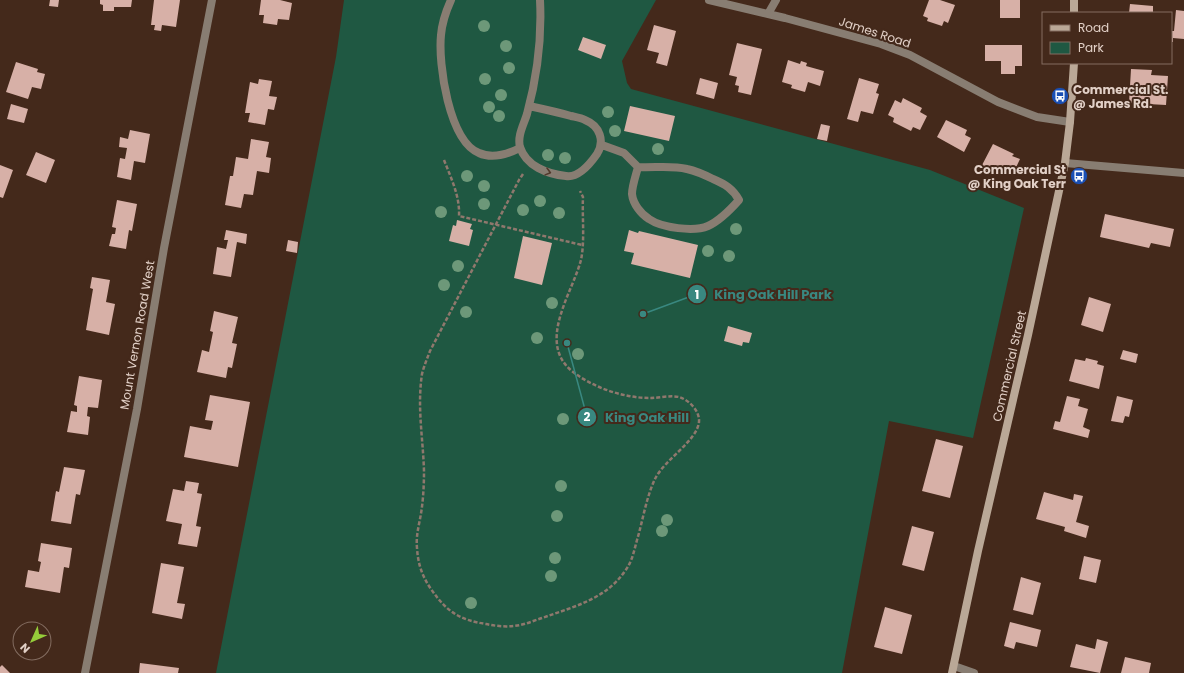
<svg xmlns="http://www.w3.org/2000/svg" width="1184" height="673" viewBox="0 0 1184 673" font-family="Poppins,sans-serif">
	<rect width="100%" height="100%" fill="#44291b"/>
	<path fill="#1f5842" d="M344,0H656L622,61L627,83L631,89L930,170L1024,208L973,438L889,421L842,673H216L336,57Z"/>
	<path fill="#d7b0a7" d="M50,0H59L58,7L49,6Z
		M100,0H132L131,7H114V11H103V5L100,4Z
		M154,0H180L176,27L162,25L161,31L154,30L155,25H151Z
		M261,0H280L292,3L289,20L278,19L277,25L263,23L264,15H259Z
		M929,0H940L955,5L948,23L944,21L942,26L927,21L928,18L923,16Z
		M1000,0H1020V18H1000Z
		M1130,4L1153,6V13H1129Z
		M1176,10L1184,11V39L1173,38V42H1171V31H1174Z
		M654,25L676,31L667,66L656,63L659,53L647,50Z
		M583,37L606,45L601,59L578,50Z
		M737,43L762,49L751,95L738,92L739,86L735,85L737,77L729,75Z
		M985,45H1022V66H1015V74H1001V61H985Z
		M788,60L800,64L801,61L807,63L806,66L824,71L820,86L808,82L805,92L791,88L792,85L782,82Z
		M16,62L38,69L37,72L45,74L41,89L32,87L28,99L6,92Z
		M1131,69L1152,70L1151,75L1168,76L1166,105L1129,103Z
		M700,78L718,83L714,99L696,94Z
		M859,78L879,84L876,93L879,94L873,114L861,111L858,122L847,119Z
		M259,79L272,81L269,96L277,97L274,110L268,109L265,125L248,122L250,113H245L250,82L258,84Z
		M903,98L922,108L920,112L927,116L920,130L913,127L911,131L893,122L894,118L888,115L895,100L901,103Z
		M11,104L28,109L24,123L7,119Z
		M630,106L675,116L669,141L624,131Z
		M946,120L967,130L965,135L971,138L964,152L937,137Z
		M821,124L830,126L827,141L817,139Z
		M130,130L150,134L145,163L134,161L131,180L117,177L120,158L125,159L127,148L119,147L120,137L128,139Z
		M251,139L269,142L266,157L271,158L269,173L257,171L253,195L244,194L241,208L225,205L230,176H233L236,157L248,159Z
		M993,144L1014,154L1012,156L1020,159L1012,176L995,167L991,174L980,169Z
		M36,152L55,160L46,183L26,175Z
		M0,165L13,170L3,198L0,197Z
		M117,200L137,204L132,231L129,230L126,249L109,246L112,234H115L116,228L112,227Z
		M1105,214L1174,229L1170,247L1151,243L1149,248L1100,237Z
		M457,220L472,224L470,229L473,230L469,246L449,241L453,225L456,226Z
		M226,230L247,234L246,244L237,242L231,277L213,274L217,247L226,249L228,240H224Z
		M629,230L638,233L639,231L698,245L690,278L631,264L634,253L624,251Z
		M523,236L552,243L542,285L514,278Z
		M288,240L298,242L297,253L286,251Z
		M92,277L110,280L106,302L115,304L109,335L86,330L93,289L90,288Z
		M1089,297L1111,304L1103,332L1081,325Z
		M214,311L238,317L232,343L237,344L232,368L228,367L226,378L197,372L202,350L209,352L213,332L210,331Z
		M728,326L752,333L749,343L743,342L742,346L724,341Z
		M1123,350L1138,354L1136,363L1120,359Z
		M1086,358L1098,361L1097,364L1104,366L1099,389L1069,381L1075,359L1085,361Z
		M79,376L102,380L98,408L88,407L87,416L90,417L88,435L67,432L71,411L77,412V406L74,405Z
		M210,395L250,402L238,467L184,457L190,426L211,430L213,421L205,420Z
		M1067,396L1080,399L1078,406L1088,409L1083,427L1090,430L1088,438L1053,429L1055,421L1060,422Z
		M1117,396L1133,400L1129,417L1125,416L1123,423L1111,421Z
		M936,439L963,446L950,498L922,491Z
		M64,467L85,470L80,495L76,494L71,524L51,521L56,491L59,492Z
		M186,481L199,483L197,493L202,494L196,526L201,527L197,547L178,544L182,524L166,521L173,489L184,491Z
		M1044,492L1073,500L1074,494L1083,496L1076,522L1089,526L1086,538L1064,531L1065,527L1036,519Z
		M912,526L934,532L924,571L902,565Z
		M41,543L72,548L69,568L64,567L60,593L25,587L28,570L39,572L41,562L38,561Z
		M1084,556L1101,560L1096,583L1079,579Z
		M161,563L184,567L177,603L185,604L182,619L152,613Z
		M1021,577L1041,583L1033,615L1013,610Z
		M885,607L912,615L902,654L874,647Z
		M1010,622L1041,630L1037,647L1016,642L1014,649L1004,646Z
		M1097,639L1108,642L1100,673L1070,667L1076,644L1095,649Z
		M1125,657L1151,663L1149,673H1121Z
		M140,663L179,668L178,673H139Z
		M2,665L10,673H0V667Z"/>
	<g fill="none" stroke-linecap="round" stroke-linejoin="round">
		<path stroke="#8f786d" stroke-width="2.5" stroke-dasharray="4 2" stroke-linecap="butt" d="M444,160C451,178 460,196 459,216L582,245
			M523,174L519,180L430,351C427,359 424,366 422,374C417,407 423,438 424,471C424,487 423,504 420,519C418,529 416,538 417,548C418,564 422,576 431,589C446,611 459,620 486,624C495,626 505,627 514,626C524,625 533,621 542,618C573,607 606,599 625,571C632,562 634,551 637,540C643,520 646,498 655,479C664,460 697,441 699,422C700,411 689,400 679,397C670,395 659,398 650,398C624,398 594,388 573,372C536,343 572,294 581,260C585,241 582,216 583,197L580,191"/>
		<path stroke="#887d72" stroke-width="8" d="M451,0C446,11 442,23 441,35C438,64 449,141 479,153C492,159 508,154 520,148
			M529,106C543,109 557,112 571,116C575,117 581,118 585,120C600,126 605,141 597,154C590,164 578,178 566,176C547,174 526,166 520,147C517,136 524,124 527,114C537,77 542,39 540,0
			M602,145L624,153L638,167C654,168 671,165 687,169C696,171 705,175 713,179C725,184 733,189 739,200C731,209 719,221 708,226C694,232 662,228 649,219C641,214 633,204 632,194C632,186 636,175 638,167"/>
		<path stroke="#887d72" stroke-width="8" d="M709,0L785,18L881,44L910,55L998,102L1037,117L1070,122
			M768,14L776,0
			M1065,163L1184,173
			M954,666L974,673
			M85,673L137,409L164,248L212,0"/>
		<path stroke="#baa897" stroke-width="8" d="M1074,0V13
			M952,673L978,551L1028,335L1065,163L1070,122L1074,63"/>
	</g>
	<g fill="#6d9879">
		<circle cx="484" cy="26" r="6"/>
		<circle cx="506" cy="46" r="6"/>
		<circle cx="509" cy="68" r="6"/>
		<circle cx="485" cy="79" r="6"/>
		<circle cx="501" cy="95" r="6"/>
		<circle cx="489" cy="107" r="6"/>
		<circle cx="608" cy="112" r="6"/>
		<circle cx="499" cy="116" r="6"/>
		<circle cx="615" cy="131" r="6"/>
		<circle cx="658" cy="149" r="6"/>
		<circle cx="548" cy="155" r="6"/>
		<circle cx="565" cy="158" r="6"/>
		<circle cx="467" cy="176" r="6"/>
		<circle cx="484" cy="186" r="6"/>
		<circle cx="540" cy="201" r="6"/>
		<circle cx="484" cy="204" r="6"/>
		<circle cx="523" cy="210" r="6"/>
		<circle cx="441" cy="212" r="6"/>
		<circle cx="559" cy="213" r="6"/>
		<circle cx="736" cy="229" r="6"/>
		<circle cx="708" cy="251" r="6"/>
		<circle cx="729" cy="256" r="6"/>
		<circle cx="458" cy="266" r="6"/>
		<circle cx="444" cy="285" r="6"/>
		<circle cx="552" cy="303" r="6"/>
		<circle cx="466" cy="312" r="6"/>
		<circle cx="537" cy="338" r="6"/>
		<circle cx="578" cy="354" r="6"/>
		<circle cx="563" cy="419" r="6"/>
		<circle cx="561" cy="486" r="6"/>
		<circle cx="557" cy="516" r="6"/>
		<circle cx="667" cy="520" r="6"/>
		<circle cx="662" cy="531" r="6"/>
		<circle cx="555" cy="558" r="6"/>
		<circle cx="551" cy="576" r="6"/>
		<circle cx="471" cy="603" r="6"/>
	</g>
	<defs><path id="oneway-chevron" d="M-2-3.5L2.5 0L-2 3.5" fill="none" stroke-width="1.6" stroke-linecap="round" stroke-linejoin="round"/></defs>
	<use stroke="#523a2c" href="#oneway-chevron" transform="translate(548 172) rotate(15)"/>
	<defs>
		<symbol id="bus-disc" viewBox="-11 -11 22 22"><circle r="9.5" fill="#1a4fb4" stroke="#44291b"/><path d="M-5-6H5V4H4V6H2V4H-2V6H-4V4H-5ZM-3.5-4V0h7V-4ZM-3.5 1.2v1.5H-2V1.2ZM2 1.2v1.5H3.5V1.2Z" fill="#fff"/></symbol>
	</defs>
	<g fill-rule="evenodd">
		<use href="#bus-disc" x="1050" y="86" width="20" height="20"/>
		<use href="#bus-disc" x="1069" y="166" width="20" height="20"/>
	</g>
	<g text-anchor="middle" dominant-baseline="central" stroke-width="4" stroke-linejoin="round" paint-order="stroke">
		<g font-size="12" fill="#e2d0c7" stroke="#44291b">
			<text transform="translate(875 32) rotate(18)">James Road</text>
			<text transform="translate(137 335) rotate(-80)">Mount Vernon Road West</text>
			<text transform="translate(1009 366) rotate(-77)">Commercial Street</text>
		</g>
		<g font-size="12" font-weight="bold" fill="#e2d0c7" stroke="#44291b" text-anchor="start">
			<text x="1073" y="89">Commercial St.<tspan x="1073" dy="14">@ James Rd.</tspan></text>
			<text x="1066" y="169" text-anchor="end">Commercial St<tspan x="1066" dy="14">@ King Oak Terr</tspan></text>
		</g>
	</g>
	<path fill="none" stroke="#398880" stroke-width="1.5" d="M643 314L697 294M567 343L587 417"/>
	<g fill="#398880" stroke="#44291b" stroke-width="1.5">
		<circle cx="643" cy="314" r="4"/>
		<circle cx="567" cy="343" r="4"/>
		<circle cx="697" cy="294" r="10"/>
		<circle cx="587" cy="417" r="10"/>
	</g>
	<g font-size="12" text-anchor="middle" font-weight="bold" fill="#fff">
		<text x="697" y="299">1</text>
		<text x="587" y="421">2</text>
	</g>
	<g font-size="13" text-anchor="middle" font-weight="bold" fill="#398880" stroke="#44291b" stroke-width="4" stroke-linejoin="round" paint-order="stroke">
		<text x="773" y="299">King Oak Hill Park</text>
		<text x="647" y="422">King Oak Hill</text>
	</g>
	<rect x="1042" y="12" width="130" height="52" fill="#44291b" stroke="#836c60"/>
	<rect x="1050" y="25" width="20" height="6" fill="#baa897" stroke="#836c60"/>
	<text x="1078" y="32" font-size="12" fill="#e2d0c7">Road</text>
	<rect x="1050" y="42" width="20" height="12" fill="#1f5842" stroke="#836c60"/>
	<text x="1078" y="52" font-size="12" fill="#e2d0c7">Park</text>
	<g transform="translate(32 641) rotate(225)"><circle r="19" fill="#44291b" stroke="#836c60"/>
	<path d="M0-3L7 15L0 10L-7 15Z" fill="#95cc3a"/>
	<text y="-6" font-size="11" font-weight="bold" text-anchor="middle" fill="#e2d0c7">N</text>
	</g>
</svg>
